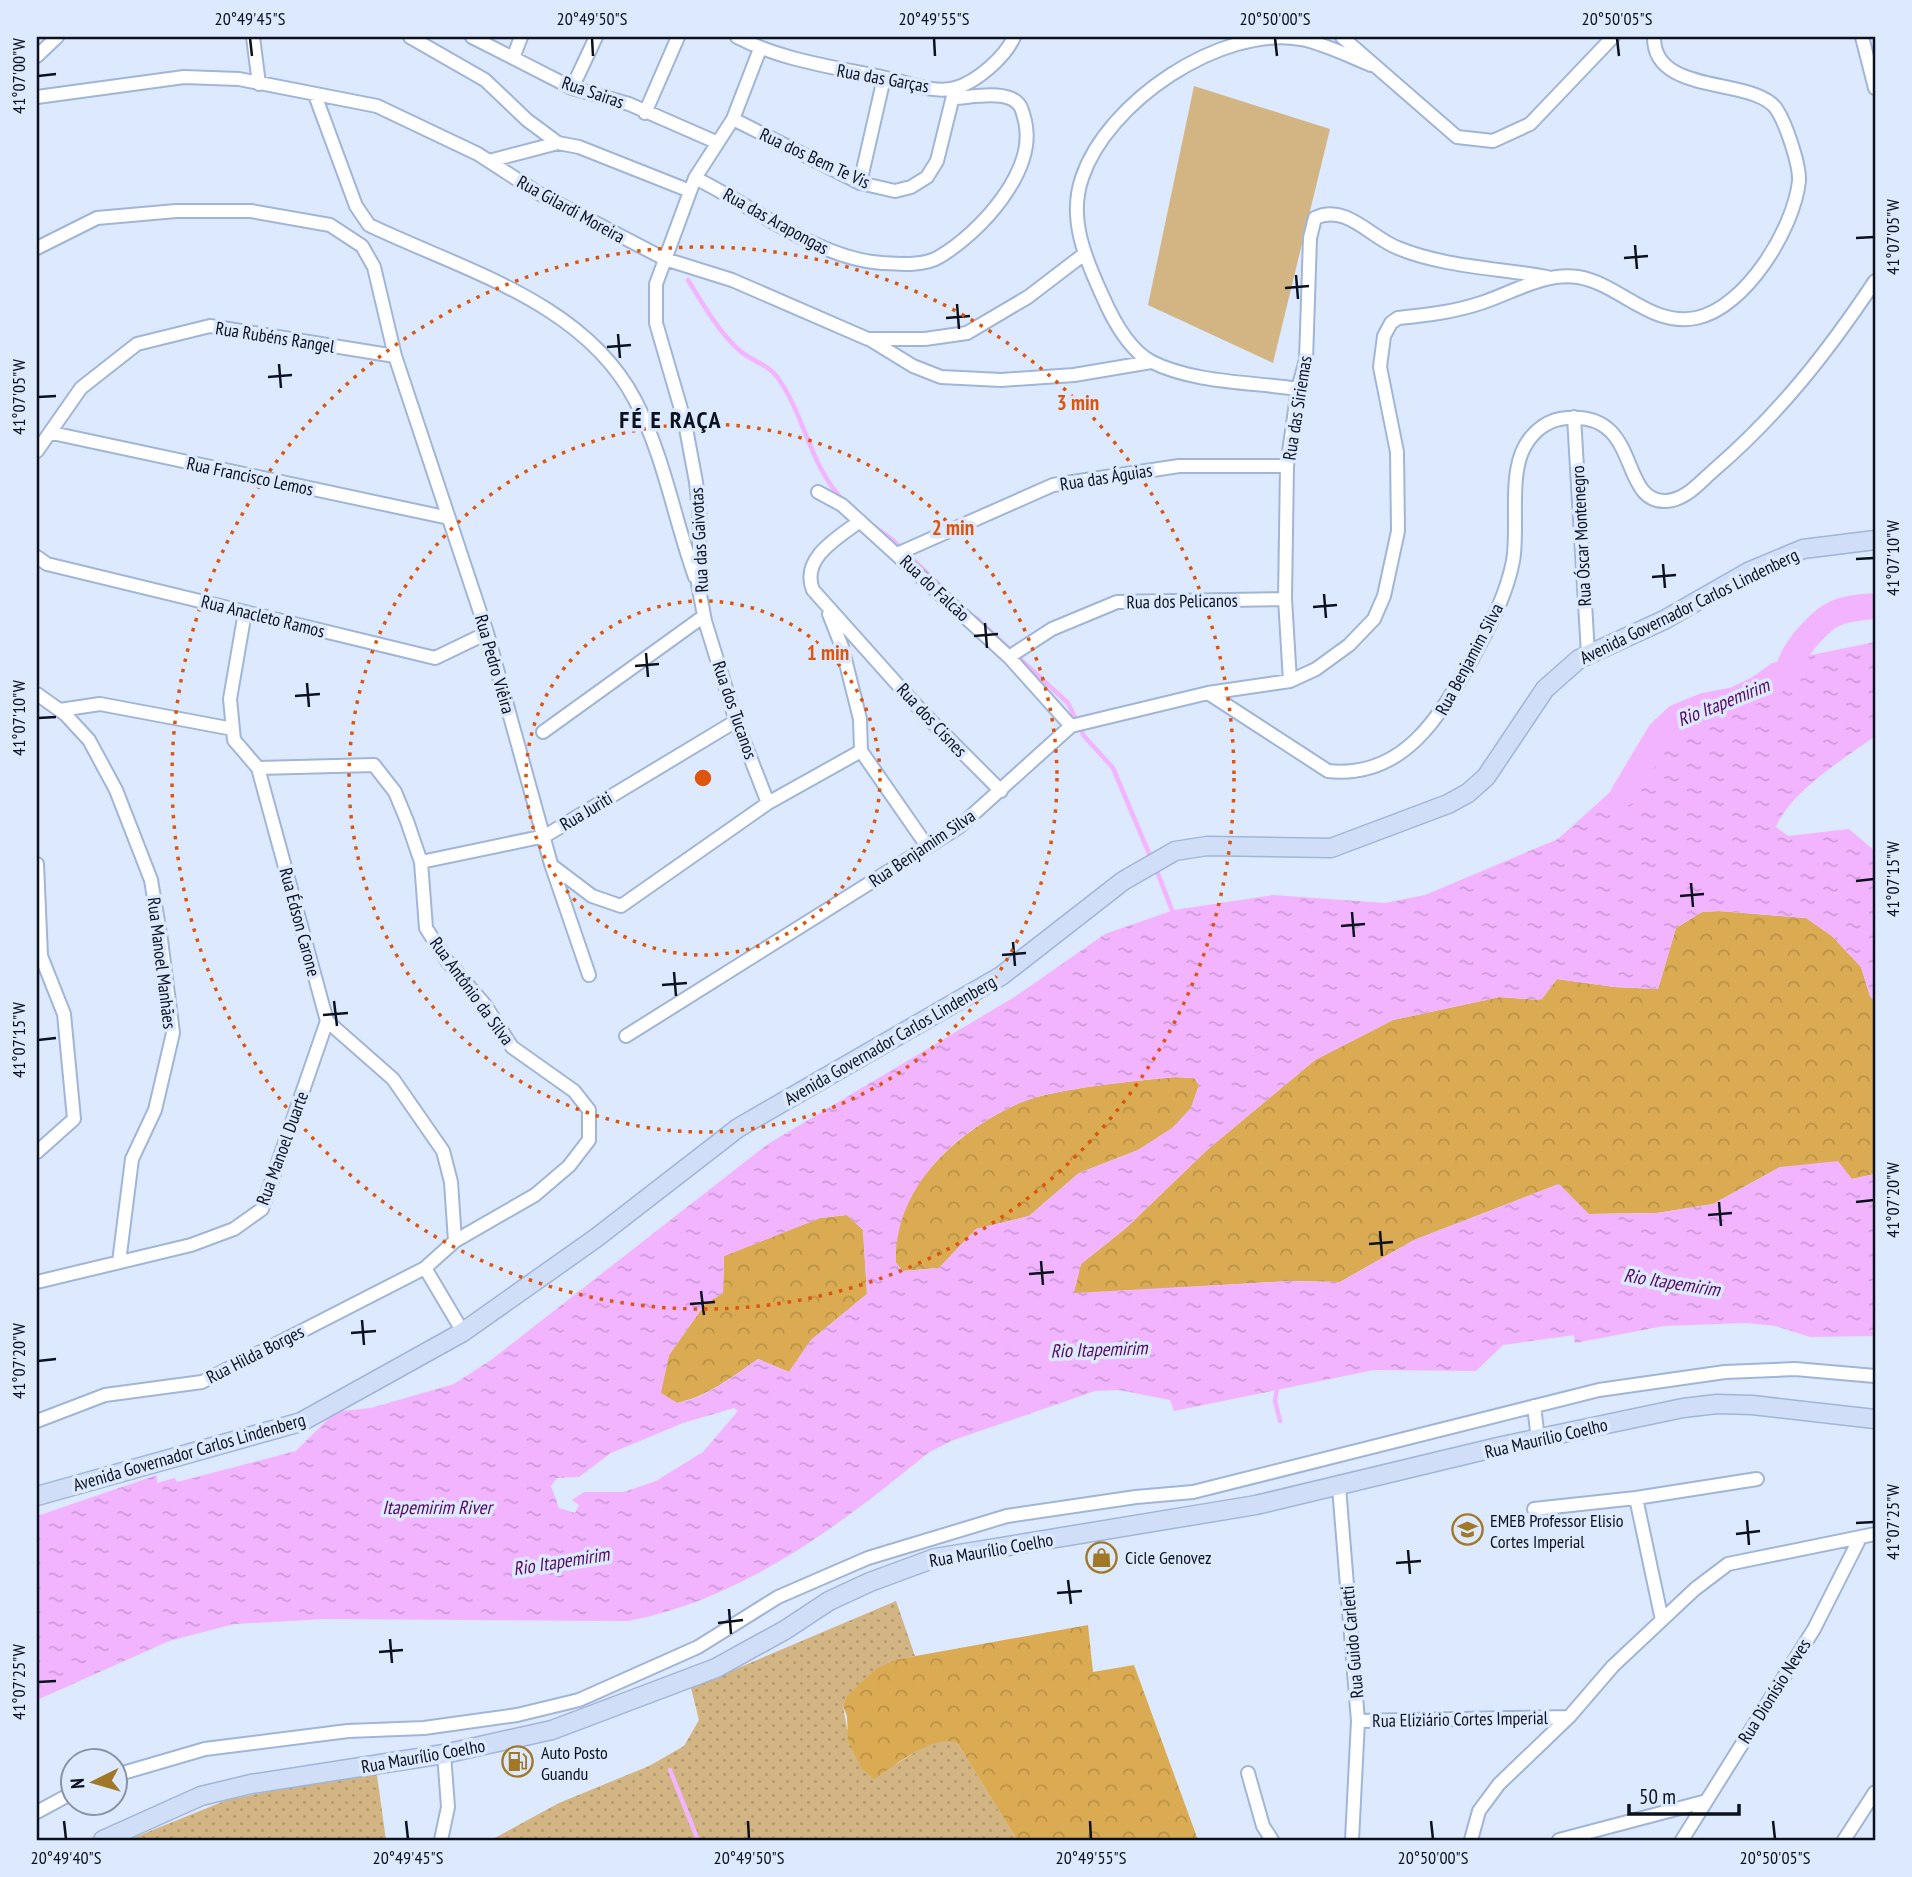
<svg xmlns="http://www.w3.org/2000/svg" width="1912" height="1877" viewBox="0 0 1912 1877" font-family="'PT Sans Narrow',sans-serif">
	<defs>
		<pattern id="grass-dots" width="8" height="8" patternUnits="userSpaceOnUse" patternTransform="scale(1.75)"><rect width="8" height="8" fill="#d2b583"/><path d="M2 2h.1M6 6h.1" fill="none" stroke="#b39b71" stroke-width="1.8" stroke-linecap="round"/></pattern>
		<pattern id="forest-crowns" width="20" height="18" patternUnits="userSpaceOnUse" patternTransform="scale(1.75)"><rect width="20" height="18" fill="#daab52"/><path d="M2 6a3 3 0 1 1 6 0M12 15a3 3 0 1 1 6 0" fill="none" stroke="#ba9247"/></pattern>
		<pattern id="water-ripples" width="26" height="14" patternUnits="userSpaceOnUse" patternTransform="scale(1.75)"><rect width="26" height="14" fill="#f2b4fe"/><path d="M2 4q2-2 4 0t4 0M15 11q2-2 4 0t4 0" fill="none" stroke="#ce9ad9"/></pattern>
	</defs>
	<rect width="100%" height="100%" fill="#dde9ff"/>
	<path fill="url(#grass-dots)" d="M896,1601L915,1656L899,1659L846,1697L843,1706L847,1729L896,1764C913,1755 939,1731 958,1744L1017,1840H491L559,1803L649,1766L684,1746L699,1720L691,1688Z
		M354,1774L377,1775L386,1840H128L227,1800Z"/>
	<path fill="url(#forest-crowns)" d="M1719,911L1806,918L1832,936L1861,967L1870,996L1875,1002V1174L1852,1179L1780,1167L1713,1204L1657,1213L1588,1214L1559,1184L1414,1240L1340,1282L1290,1281L1073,1294L1081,1264L1126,1228L1207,1150L1315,1060L1393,1020L1500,997L1541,1000L1557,979L1614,987L1658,989L1676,928L1702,912Z
		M1175,1077L1194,1078L1199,1085L1191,1108L1173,1128L1138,1150L1079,1173L1029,1216L976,1229L939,1268L903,1271L896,1263C896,1255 894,1245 896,1237C905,1177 969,1124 1022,1102C1058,1088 1135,1081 1175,1077Z
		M847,1215L863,1230L867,1294L811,1340L789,1372L758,1359C732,1377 708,1396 677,1403L660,1393L669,1355L705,1304L723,1293L724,1256L820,1218Z
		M1088,1625L1093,1672L1134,1665L1198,1840H1017L958,1744C939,1730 892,1767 874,1779L861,1768L848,1740L847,1716L843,1706L846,1697L877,1668L899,1659Z"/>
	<path fill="#d2b583" d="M1194,86L1330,129L1273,363L1148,305Z"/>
	<path fill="url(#water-ripples)" fill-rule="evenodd" d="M1875,642V736C1844,759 1791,791 1776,827L1788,836L1849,829L1875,851V1002L1870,996L1861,967L1832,936L1806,918L1719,911L1702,912L1676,928L1658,989L1614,987L1557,979L1541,1000L1500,997L1393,1020L1315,1060L1207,1150L1126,1228L1081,1264L1074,1293L1290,1281L1340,1282L1414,1240L1559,1184L1589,1214L1657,1213L1713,1204L1780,1167L1838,1161L1852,1179L1875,1174V1336L1810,1337L1776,1326L1746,1323L1664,1326L1575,1343L1574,1335L1503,1345L1476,1371L1374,1370L1174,1411L1170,1400L1119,1390L1095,1391L951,1441L928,1453C839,1526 743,1599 628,1621L324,1619L234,1624L169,1641L37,1700V1516L157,1475V1483L175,1478L177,1482L296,1451L329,1418L342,1411L371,1408L454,1384L491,1360L768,1144L1016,996L1105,934L1174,910L1273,895L1385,903L1425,895L1558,839L1678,731L1772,663ZM1175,1077L1194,1078L1199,1085L1191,1108L1172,1128L1138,1150L1079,1173L1029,1216L976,1229L939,1268L903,1271L896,1263C894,1188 956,1130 1022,1102C1058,1088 1135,1081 1175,1077ZM847,1215L863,1230L867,1294L811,1340L789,1372L758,1359C732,1377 708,1397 677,1403L661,1393L669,1355L705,1304L723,1293L724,1256L820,1218ZM734,1408L738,1411L703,1452L656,1481L624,1492H584L572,1500L579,1505L575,1513L559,1508L551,1486L557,1478L579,1477L611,1453L683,1423Z"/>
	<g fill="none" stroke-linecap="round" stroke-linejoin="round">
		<path stroke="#f2b4fe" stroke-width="4.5" d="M688,280C703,304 718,331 739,350C751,361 768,364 778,378C805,416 810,467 844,501
			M875,527L893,540L951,596
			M976,618L1068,703L1084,736L1113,768L1151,858
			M1155,866L1173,913
			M1277,1388L1275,1401L1280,1421
			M670,1770L698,1840"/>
		<path stroke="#f2b4fe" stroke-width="26" d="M1624,793L1660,733L1677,717L1704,706L1735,700L1787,675C1790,661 1796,652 1804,641C1828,612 1838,609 1875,606"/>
		<defs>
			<path id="street" d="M253,37L259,84
				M410,37L485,80L527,120L558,143
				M472,37L572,88L629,104L716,142
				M737,37C783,61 835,67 886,78C906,82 934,94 955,88C977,82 1005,57 1014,37
				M1342,37L1457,137L1493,141L1530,124L1613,37
				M1862,37L1875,88
				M760,49L733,119L695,178L656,284V323L685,423L696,482L700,520L698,584L705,621L736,721L768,803
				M37,56L57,37
				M513,58L521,37
				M572,88L596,37
				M315,95L356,206L369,225C463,270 584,302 635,400C664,456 674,518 695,577
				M37,97L184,77L239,79L377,106L478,154L538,193L665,259L732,280L868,339H925L967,333L1028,297L1083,255
				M645,113L678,37
				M733,119L860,183L895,191L911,187L927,177L937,161L955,88
				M489,161L558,143L579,147L690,191
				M695,178C753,206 818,259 882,263C899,264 925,266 939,257C980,233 1037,171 1025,121C1022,111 1022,104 1012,99C997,92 971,97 954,98
				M860,183L884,78
				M37,248L97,218L176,211H251L330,225L362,246L374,267L395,356L487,633L551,864L589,975
				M869,339L913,366L941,377L1001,380L1074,375L1151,362
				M1298,389C1252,382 1194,383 1152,362C1128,350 1112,318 1102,295C1085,258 1068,218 1082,178C1107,102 1221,25 1301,39C1325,44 1349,56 1371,65
				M1574,417L1588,654
				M52,433L449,518
				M37,451L81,388L137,344L210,326L395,356
				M818,492L842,505L1009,657L1071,726
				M860,521C839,537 800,558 813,590L923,713L1001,791
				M897,554L1053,485L1179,466H1287
				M37,557L47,564L435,658L487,633
				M245,612L230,699L234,740L258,768L327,1021L393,1079L443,1151L451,1182L455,1241
				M829,614L842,647L860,719L861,751L927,846
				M1009,657L1052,629L1117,602L1285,599
				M1290,681L1285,599L1287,466L1298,389L1306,360L1310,238L1315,218C1346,203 1371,238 1398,248C1444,267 1498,268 1547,277
				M1208,693L1328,771C1404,779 1440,716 1472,659C1489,627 1506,597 1513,561C1519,530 1508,475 1525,446C1534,430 1549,419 1567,418C1642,411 1618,503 1666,501C1686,500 1700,482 1714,470C1779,414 1827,353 1875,281
				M37,694L65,714L89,740L116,790L151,880L161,940L173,1033L155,1110L132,1159L119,1262
				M60,710L100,704L233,729
				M543,732L704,616
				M421,862L545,836L736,721
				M37,864L41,956L64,1014L74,1119L37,1152
				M555,868L592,896L621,906L768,803L861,751
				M626,1036L959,827L1071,726L1208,693L1290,681L1316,669L1349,645L1374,619L1384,596L1398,531L1397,452L1380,367L1384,336L1391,323L1398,318C1427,315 1454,312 1481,303C1512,293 1544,272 1578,277C1620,284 1650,327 1696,318C1746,308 1794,228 1799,181C1800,165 1786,124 1777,110C1756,76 1653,97 1654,37
				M425,1268L463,1332
				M37,1282L191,1245L234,1229L262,1209L327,1021
				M1534,1406L1538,1439
				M37,1421L105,1395L202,1382L425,1268L455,1241L535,1195L569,1166L589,1140V1110L574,1091L512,1047L485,1005L447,961L426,928L421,862L407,821L395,792L374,765L258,768
				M1339,1487L1358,1721L1352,1840
				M1636,1498L1662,1620
				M1534,1509L1636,1498L1757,1479
				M1358,1721L1569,1717
				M1248,1773L1263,1826L1272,1840
				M116,1775L205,1749L348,1731L424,1728L517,1715L579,1700L698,1647L778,1597L868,1558L1007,1516L1136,1497L1193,1492L1599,1390L1725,1372L1795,1369L1875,1376
				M37,1812L74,1792
				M441,1840L448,1807L444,1754
				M1471,1840L1479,1811L1499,1784L1569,1717L1613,1666L1695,1589L1728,1564L1875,1534
				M1559,1840L1703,1802
				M1682,1840L1814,1629L1860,1538
				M1844,1840L1875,1792"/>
			<path id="secondary" d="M37,1496L301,1422L463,1332L596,1238L738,1128L1001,976L1123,881L1175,851L1207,846L1331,848L1448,804L1468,793L1486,777L1545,689L1579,659L1664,620L1748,572L1803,549L1875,540
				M103,1840L201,1796L251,1784L444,1754L552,1730L716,1668L785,1630L829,1601L870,1582L935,1558L1256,1505L1502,1446L1683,1408L1717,1404L1752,1405L1875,1419"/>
		</defs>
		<use href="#street" stroke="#a1b5d7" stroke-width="16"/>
		<use href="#secondary" stroke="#a1b5d7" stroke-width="21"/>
		<use href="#street" stroke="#fff" stroke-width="12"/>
		<use href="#secondary" stroke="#d1def7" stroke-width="18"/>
	</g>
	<path fill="none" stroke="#0b121e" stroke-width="2.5" d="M250,38L252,56M592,38L593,56M934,38L935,56M1275,38L1277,56M1617,38L1619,56M38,76L56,74M1856,238L1874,237M1635,245L1637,269M1624,258L1648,256M1296,275L1298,299M1285,288L1309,286M957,304L959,329M946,318L970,316M618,334L620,358M607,347L631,345M279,364L281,388M268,377L292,375M38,397L56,396M1856,559L1874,558M1663,564L1665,588M1652,577L1676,575M1324,594L1326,618M1313,607L1337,605M985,623L987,648M974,636L998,634M646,653L648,677M635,666L659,664M307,683L309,707M295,696L320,694M38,718L56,717M1856,881L1874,879M1691,883L1693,907M1680,896L1704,894M1352,912L1354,937M1341,926L1365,924M1013,942L1015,966M1002,955L1026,953M674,972L676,996M662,985L687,983M334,1001L337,1026M323,1015L348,1013M38,1040L56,1038M1719,1202L1721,1226M1856,1202L1874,1200M1708,1215L1732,1213M1380,1231L1382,1256M1369,1244L1393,1242M1041,1261L1043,1285M1029,1274L1054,1272M701,1291L704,1315M690,1304L715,1302M362,1320L364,1345M351,1333L376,1331M38,1361L56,1359M1747,1520L1749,1545M1856,1523L1874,1522M1736,1534L1760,1531M1408,1550L1410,1574M1396,1563L1421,1561M1068,1580L1071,1604M1057,1593L1082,1591M729,1609L731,1634M718,1623L743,1620M390,1639L392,1663M379,1652L403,1650M38,1682L56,1681M64,1821L66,1839M406,1821L408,1839M748,1821L749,1839M1090,1821L1091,1839M1431,1821L1433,1839M1773,1821L1775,1839"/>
	<g fill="none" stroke="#dd550d" stroke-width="3.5" stroke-dasharray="3.5 7">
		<circle cx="703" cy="778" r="177"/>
		<circle cx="703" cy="778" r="354"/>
		<circle cx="703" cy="778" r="531"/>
	</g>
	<defs>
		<symbol id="school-ring" viewBox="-11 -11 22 22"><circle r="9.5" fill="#dde9ff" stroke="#a07826" stroke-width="1.5"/><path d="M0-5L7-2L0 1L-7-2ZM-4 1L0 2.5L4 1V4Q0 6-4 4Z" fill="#a07826"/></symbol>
		<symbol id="shop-ring" viewBox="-11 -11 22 22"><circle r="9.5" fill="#dde9ff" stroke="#a07826" stroke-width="1.5"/><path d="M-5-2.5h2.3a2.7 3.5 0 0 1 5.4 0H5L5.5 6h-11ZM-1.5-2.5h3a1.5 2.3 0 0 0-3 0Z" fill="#a07826"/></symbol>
		<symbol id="fuel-ring" viewBox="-11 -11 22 22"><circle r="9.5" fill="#dde9ff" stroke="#a07826" stroke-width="1.5"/><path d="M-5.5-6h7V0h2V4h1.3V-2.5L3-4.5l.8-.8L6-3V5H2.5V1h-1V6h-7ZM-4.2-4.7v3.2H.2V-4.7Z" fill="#a07826"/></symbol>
	</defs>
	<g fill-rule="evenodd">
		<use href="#school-ring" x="1450" y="1512" width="35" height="35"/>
		<use href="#shop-ring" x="1084" y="1540" width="35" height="35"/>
		<use href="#fuel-ring" x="500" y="1744" width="35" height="35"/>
	</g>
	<g text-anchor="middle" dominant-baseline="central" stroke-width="7" stroke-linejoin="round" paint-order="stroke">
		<g font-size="18" fill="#0b121e" stroke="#dde9ff">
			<text transform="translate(883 78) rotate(10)">Rua das Garças</text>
			<text transform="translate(593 92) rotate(19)">Rua Sairas</text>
			<text transform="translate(815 158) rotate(25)">Rua dos Bem Te Vis</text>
			<text transform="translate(571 209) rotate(29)">Rua Gilardi Moreira</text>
			<text transform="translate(776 221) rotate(29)">Rua das Arapongas</text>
			<text transform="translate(275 337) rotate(9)">Rua Rubéns Rangel</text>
			<text transform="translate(1297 408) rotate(-81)">Rua das Siriemas</text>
			<text transform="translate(250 476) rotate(12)">Rua Francisco Lemos</text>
			<text transform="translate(1106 477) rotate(-9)">Rua das Águias</text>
			<text transform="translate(1581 536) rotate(-93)">Rua Óscar Montenegro</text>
			<text transform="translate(699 540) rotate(-93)">Rua das Gaivotas</text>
			<text transform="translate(935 588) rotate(43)">Rua do Falcão</text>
			<text transform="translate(1182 601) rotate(-1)">Rua dos Pelicanos</text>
			<text transform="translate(1689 606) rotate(-26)">Avenida Governador Carlos Lindenberg</text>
			<text transform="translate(263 616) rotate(14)">Rua Anacleto Ramos</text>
			<text transform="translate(1469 659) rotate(-62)">Rua Benjamim Silva</text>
			<text transform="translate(495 664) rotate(74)">Rua Pedro Viêira</text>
			<text transform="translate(735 710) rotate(71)">Rua dos Tucanos</text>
			<text transform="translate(932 720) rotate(47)">Rua dos Cisnes</text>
			<text transform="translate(586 811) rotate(-31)">Rua Juriti</text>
			<text transform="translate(922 848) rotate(-34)">Rua Benjamim Silva</text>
			<text transform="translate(300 922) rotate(75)">Rua Édson Carone</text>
			<text transform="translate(162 963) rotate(83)">Rua Manoel Manhães</text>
			<text transform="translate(472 991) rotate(54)">Rua Antônio da Silva</text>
			<text transform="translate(890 1040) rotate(-30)">Avenida Governador Carlos Lindenberg</text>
			<text transform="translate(282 1148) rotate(-70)">Rua Manoel Duarte</text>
			<text transform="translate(255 1354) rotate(-27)">Rua Hilda Borges</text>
			<text transform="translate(1546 1438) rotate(-13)">Rua Maurílio Coelho</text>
			<text transform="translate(189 1452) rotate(-16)">Avenida Governador Carlos Lindenberg</text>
			<text transform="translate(991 1550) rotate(-10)">Rua Maurílio Coelho</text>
			<text transform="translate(1352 1642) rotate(-95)">Rua Guido Carletti</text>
			<text transform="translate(1774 1691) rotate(-58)">Rua Dionísio Neves</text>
			<text transform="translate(1460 1719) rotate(-1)">Rua Eliziário Cortes Imperial</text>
			<text transform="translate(423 1756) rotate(-10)">Rua Maurílio Coelho</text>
		</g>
		<g font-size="18" fill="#0b121e" stroke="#dde9ff" text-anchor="start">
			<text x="1490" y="1520">EMEB Professor Elisio<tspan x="1490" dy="21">Cortes Imperial</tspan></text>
			<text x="1125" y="1557">Cicle Genovez</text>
			<text x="541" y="1752">Auto Posto<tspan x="541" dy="21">Guandu</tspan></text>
		</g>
		<g font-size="19" font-style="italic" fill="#560762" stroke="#dde9ff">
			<text transform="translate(1723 702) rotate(-22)">Rio Itapemirim</text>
			<text transform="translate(1672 1282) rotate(9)">Rio Itapemirim</text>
			<text transform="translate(1099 1349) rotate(-2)">Rio Itapemirim</text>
			<text x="437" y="1507">Itapemirim River</text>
			<text transform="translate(561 1561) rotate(-9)">Rio Itapemirim</text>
		</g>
		<g font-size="24" font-weight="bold" letter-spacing="2" fill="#0b121e" stroke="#dde9ff">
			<text x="671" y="419">FÉ E RAÇA</text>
		</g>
	</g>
	<circle cx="703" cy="778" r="10" fill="#dd550d" stroke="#dde9ff" stroke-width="3.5"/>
	<g font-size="21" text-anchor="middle" font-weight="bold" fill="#dd550d" stroke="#dde9ff" stroke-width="7" stroke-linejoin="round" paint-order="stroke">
		<text x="1078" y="410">3 min</text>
		<text x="953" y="535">2 min</text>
		<text x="828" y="660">1 min</text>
	</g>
	<rect width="1912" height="1877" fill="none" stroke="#dde9ff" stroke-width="77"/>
	<g transform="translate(94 1782) rotate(265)"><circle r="33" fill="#dde9ff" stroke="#8993a5" stroke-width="2"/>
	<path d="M0-5L12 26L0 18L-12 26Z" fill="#a07826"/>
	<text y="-10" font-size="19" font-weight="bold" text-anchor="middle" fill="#0b121e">N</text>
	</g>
	<path d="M1629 1804v10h110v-10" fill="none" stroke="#0b121e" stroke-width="3.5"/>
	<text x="1639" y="1804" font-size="21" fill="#0b121e" stroke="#dde9ff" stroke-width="5" paint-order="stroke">50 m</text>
	<rect x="38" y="38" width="1836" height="1801" fill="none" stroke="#0b121e" stroke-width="2.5"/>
	<g font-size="18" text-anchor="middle" fill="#0b121e">
		<text x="250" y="25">20°49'45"S</text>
		<text x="592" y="25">20°49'50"S</text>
		<text x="934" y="25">20°49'55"S</text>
		<text x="1275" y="25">20°50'00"S</text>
		<text x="1617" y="25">20°50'05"S</text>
		<text transform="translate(19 76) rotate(-90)" y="6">41°07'00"W</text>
		<text transform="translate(1893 237) rotate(-90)" y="6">41°07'05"W</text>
		<text transform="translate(19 397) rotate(-90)" y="6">41°07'05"W</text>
		<text transform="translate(1893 558) rotate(-90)" y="6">41°07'10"W</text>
		<text transform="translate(19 718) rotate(-90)" y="6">41°07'10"W</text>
		<text transform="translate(1893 879) rotate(-90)" y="6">41°07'15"W</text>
		<text transform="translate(19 1040) rotate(-90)" y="6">41°07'15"W</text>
		<text transform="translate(1893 1200) rotate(-90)" y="6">41°07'20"W</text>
		<text transform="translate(19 1361) rotate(-90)" y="6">41°07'20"W</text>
		<text transform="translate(1893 1522) rotate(-90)" y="6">41°07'25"W</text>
		<text transform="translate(19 1682) rotate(-90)" y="6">41°07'25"W</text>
		<text x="66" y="1864">20°49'40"S</text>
		<text x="408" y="1864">20°49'45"S</text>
		<text x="749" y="1864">20°49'50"S</text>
		<text x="1091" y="1864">20°49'55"S</text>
		<text x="1433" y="1864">20°50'00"S</text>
		<text x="1775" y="1864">20°50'05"S</text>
	</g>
</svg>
